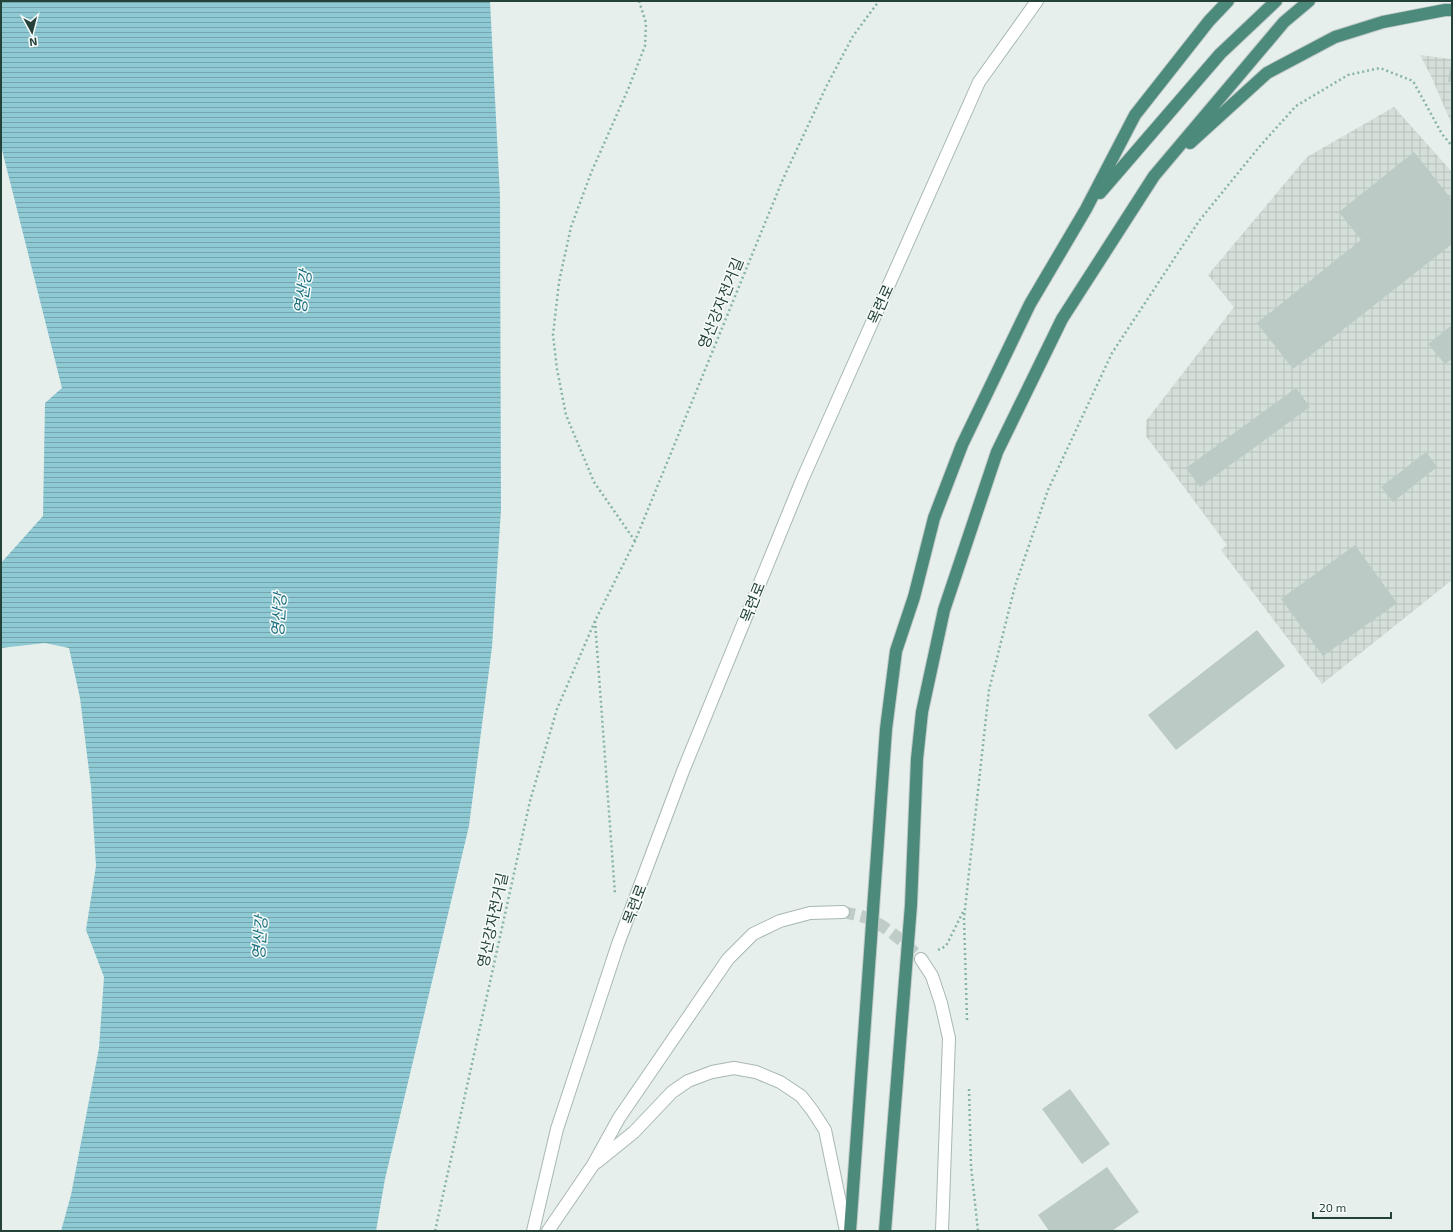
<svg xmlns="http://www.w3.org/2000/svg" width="1453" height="1232" viewBox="0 0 1453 1232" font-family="'Exo 2','Noto Sans KR',sans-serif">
	<defs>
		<pattern id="industrial-grid" width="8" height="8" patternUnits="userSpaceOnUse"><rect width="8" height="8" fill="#d4dfda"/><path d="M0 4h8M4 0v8" fill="none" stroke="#b6c1bc"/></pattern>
		<pattern id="water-rules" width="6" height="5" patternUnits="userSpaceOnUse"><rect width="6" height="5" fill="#8ec9d4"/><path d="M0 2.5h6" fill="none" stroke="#74a5ad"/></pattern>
	</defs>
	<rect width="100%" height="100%" fill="#e6efeb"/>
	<path fill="url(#industrial-grid)" d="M1420,55L1452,59V125L1431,76Z
		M1394,107L1452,172V580L1322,684L1221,550L1227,545L1146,436V421L1234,307L1208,275L1307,157Z"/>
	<path fill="url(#water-rules)" d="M1,1H490L500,196L501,510L492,647L469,826L385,1179L376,1231H61L71,1195L99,1048L104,977L86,930L96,866L91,787L80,698L69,648L45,643L1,648V563L43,516L45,403L62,388L1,146Z"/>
	<path fill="#bbcac4" d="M1450,68L1452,69V82H1448Z
		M1414,152L1452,200V244L1293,369L1257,323L1361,240L1339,212Z
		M1452,325V359L1445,364L1428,344Z
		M1296,388L1310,407L1200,487L1186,468Z
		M1426,452L1437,467L1393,502L1381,487Z
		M1355,545L1397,603L1323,656L1281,599Z
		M1257,630L1285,666L1176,750L1148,715Z
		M1070,1089L1110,1144L1082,1164L1042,1109Z
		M1107,1167L1139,1212L1112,1231H1049L1038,1215Z"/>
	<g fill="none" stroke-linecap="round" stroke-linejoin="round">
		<path stroke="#bfccc8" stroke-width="12" stroke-dasharray="12 6" stroke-linecap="butt" d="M843,912C851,914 860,915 867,918C888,927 906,944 921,959"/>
		<defs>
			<path id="minor" d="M921,959L932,976L941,1003L949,1038L942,1231
				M597,1162L634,1132L672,1092L688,1081L712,1072L734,1068L756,1072L780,1082L801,1096L812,1110L825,1130L846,1231
				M548,1231L593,1165L619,1118L728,959L753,934L780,921L810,913L843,912"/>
			<path id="tertiary" d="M533,1231L557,1129L618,944L683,771L802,480L979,82L1037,1"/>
			<path id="trunk" d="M1190,143L1267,73L1335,37L1383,22L1445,10H1452
				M1100,193L1220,54L1276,1
				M850,1231L886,729L896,651L914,597L934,518L962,445L1030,304L1086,209L1135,115L1209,21L1228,1
				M885,1231L911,905L917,759L922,712L944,610L997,452L1062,319L1154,176L1284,22L1309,1"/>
		</defs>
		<use href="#minor" stroke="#a8b8b2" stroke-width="14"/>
		<use href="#tertiary" stroke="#a8b8b2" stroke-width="14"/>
		<use href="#trunk" stroke="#c2cac8" stroke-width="14"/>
		<path stroke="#86b3a5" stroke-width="2.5" stroke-dasharray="2 3" stroke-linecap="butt" d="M635,541L594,482L566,415L557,369L553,335L559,282L571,227L591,173L629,87L645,46L646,23L639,1
			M595,621L615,894
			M938,950L946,946L964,910
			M967,1020L964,918L989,690L1015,586L1048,490L1112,353L1199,221L1260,146L1296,106L1348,75L1380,68L1413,81L1442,134L1452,146
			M969,1089L971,1166L978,1231
			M435,1231L530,801L557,709L595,621L635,541L783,179L827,85L853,36L879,1"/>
		<use href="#minor" stroke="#fff" stroke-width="12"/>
		<use href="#tertiary" stroke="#fff" stroke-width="12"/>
		<use href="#trunk" stroke="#4c8a7c" stroke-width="12"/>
	</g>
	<g text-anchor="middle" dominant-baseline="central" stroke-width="3" stroke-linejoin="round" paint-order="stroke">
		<g font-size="15" fill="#24423a" stroke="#f7fbf9">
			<text transform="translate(720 303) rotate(-68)">영산강자전거길</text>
			<text transform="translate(880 304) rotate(-66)">목련로</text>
			<text transform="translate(752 602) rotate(-68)">목련로</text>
			<text transform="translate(634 904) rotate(-69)">목련로</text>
			<text transform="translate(492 920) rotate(-78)">영산강자전거길</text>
		</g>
		<g font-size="16" font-style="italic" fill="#1c6f80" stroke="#f7fbf9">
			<text transform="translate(302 292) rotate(-82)">영산강</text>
			<text transform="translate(278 615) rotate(-86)">영산강</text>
			<text transform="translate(259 938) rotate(-86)">영산강</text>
		</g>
	</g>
	<rect width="1453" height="1232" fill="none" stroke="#24423a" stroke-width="4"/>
	<g transform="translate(32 32) rotate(173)" stroke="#f7fbf9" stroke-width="3" paint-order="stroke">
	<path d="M0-3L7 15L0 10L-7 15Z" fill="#24423a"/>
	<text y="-6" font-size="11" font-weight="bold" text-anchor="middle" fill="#24423a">N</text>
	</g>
	<path d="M1313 1212v6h78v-6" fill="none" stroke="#24423a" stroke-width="2"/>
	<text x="1319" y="1212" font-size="12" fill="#24423a" stroke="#f7fbf9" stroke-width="3" paint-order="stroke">20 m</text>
</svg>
